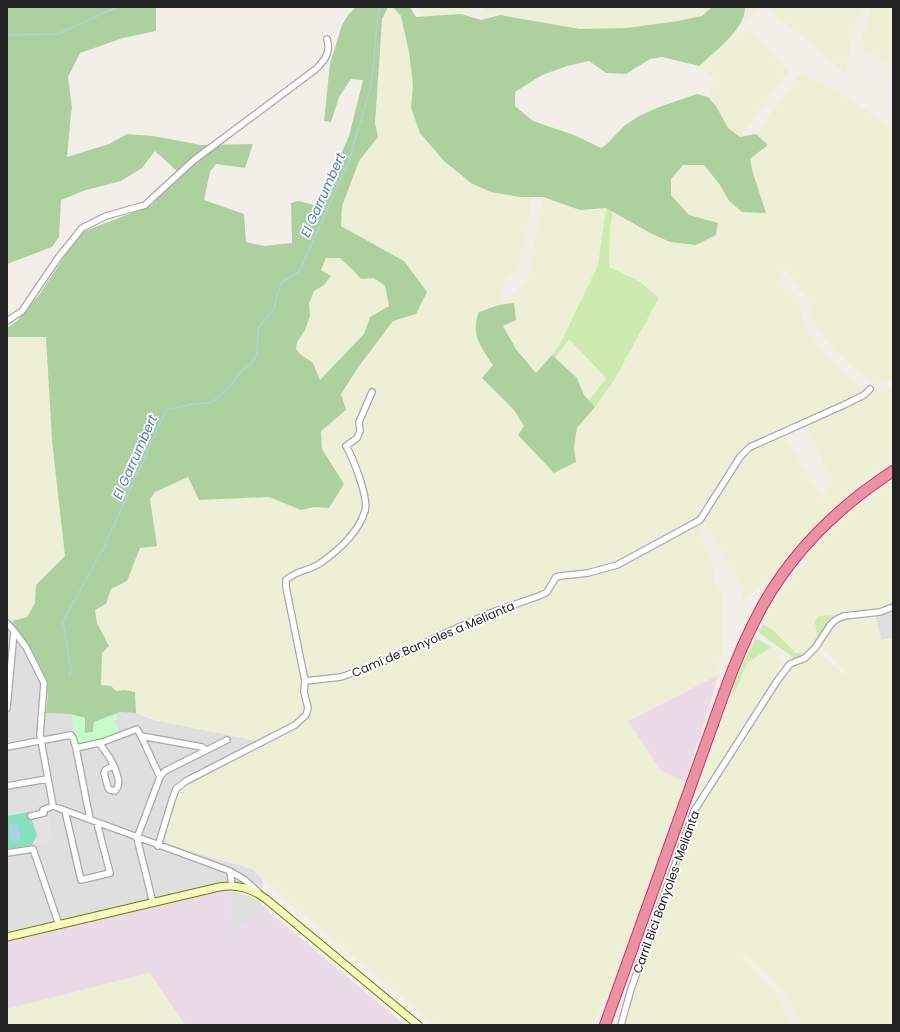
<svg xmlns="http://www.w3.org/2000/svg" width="900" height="1032" viewBox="0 0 900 1032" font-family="Poppins,sans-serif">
	<rect width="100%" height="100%" fill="#f2efe9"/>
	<path fill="#e0dfdf" d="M893,606V638L881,640L875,612Z
		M7,618L12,621L44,678L48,695L46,713L70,714L94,722L120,712L136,713L154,720L268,743L180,790L167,829L166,843L209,857L253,869L263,880L262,896L244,887L7,937Z
		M231,891L249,896L260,902L267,910L230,933Z"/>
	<path fill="#ebdbe8" d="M718,675L708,711L685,782L661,771L628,721Z
		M231,887L230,932L267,910L405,1025H185L149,973L7,1009V937Z"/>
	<path fill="#eef0d5" d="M388,7H393L401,16L409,52L413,85L411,108L491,192L532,197L525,245L518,271L506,279L500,304L527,280L543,197L580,210L606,208L598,265L562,340L542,368L536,373L516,349L503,326L514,303L479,344L493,365L482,378L514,410L524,426L576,462L574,447L577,428L613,382L639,281L609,267L610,227L613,212L652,234L670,242L718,223L689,215L671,195V179L683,165H704L720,185L729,201L753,173L750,159L768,145L756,134L801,72L851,99L893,129V380L873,385L835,351L813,325L808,301L788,272L780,270L783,284L800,299L801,317L817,345L864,390L848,400L764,437L745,448L733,461L722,481L700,511L697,518L699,526L712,561L715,582L722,594L723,638L718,675L628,721L661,771L685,782L606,1000L592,1025H435L289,903L253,869L166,843L167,829L180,790L268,743L309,719L312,710L289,586L293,577L320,567L357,535L369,510L363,478L356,480L363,506L355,523L344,540L321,559L299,569L285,574L282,578L306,709L303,714L296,720L258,741L154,720L136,713L135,692L125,690L116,691L111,686L101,685L102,653L109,646L97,622L95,610L106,604L111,589L127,581L140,548L157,546L150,499L155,492L188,476L237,497H269L301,510L314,507L329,508L344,484L322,448L321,431L346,410L341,394L359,366L393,321L416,314L404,261L341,226L342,206L359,161L378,137L375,123L380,51L382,19Z
		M416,7H475L472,11L461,14L422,17Z
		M485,7H712L702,16L678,21L627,28L597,29H580L500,15H479Z
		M744,7H762L744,22Z
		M766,7H865L851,39L846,74Z
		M873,7H893V67L859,48L870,12Z
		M751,28L789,72L748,127L740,137L728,128L716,106L708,97L713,79L697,63L741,31Z
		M326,258H340L354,271L361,279L374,278L385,286L389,306L370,317L364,334L320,380L308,359L300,354L296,349L297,342L305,330L310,316L309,304L314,291L324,285L330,276L321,270Z
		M7,337H46L52,441L65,556L36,585L35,603L27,617L12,621L7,618Z
		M569,339L606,378L589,401L584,395L577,378L555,358Z
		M893,388V462L866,479L831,510L780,571L743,601L740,585L704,521L740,462L752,450L784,436L824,500L830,480L807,426L874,392Z
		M893,482V603L880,609L855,610L834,615L819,616L815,622L817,637L805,653H796L774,631L763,624L769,612L785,586L820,542L857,507Z
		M876,617L881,640L893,638V1025H800L781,988L744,954L743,956L778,993L793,1025H624L634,986L693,823L695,798L731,697L737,688L747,663L763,654L772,647L783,663L782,672L755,722L790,669L818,651L844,675L847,674L821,647L837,623L847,619Z
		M150,973L185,1025H7V1009Z"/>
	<path fill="#cdebb0" d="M606,208L613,212L610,227L609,267L639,281L659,298L613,382L595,407L589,401L606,378L569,339L555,358L552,355L562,340L598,265Z
		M834,615L812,650L802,658H794L758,632L763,624L774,631L796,653H805L817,637L815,622L819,616Z
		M756,638L772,647L747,663L737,688L731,697C736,676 746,657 756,638Z"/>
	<path fill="#add19e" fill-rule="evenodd" d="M7,7H156V31L123,38L80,53L68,77L72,108L71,113L67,157L109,144L127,134L153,136L201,145L253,144L245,168L216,164L210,172L204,200L244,214L246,242L264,246L292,243L291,203L299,201L318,206L349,136L363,80L351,79L339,97L331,122L324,121L330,64L342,25L348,15L356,7H388L382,19L380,51L375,123L378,137L359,161L342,206L341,226L404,261L427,292L416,314L393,321L359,366L341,394L346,410L321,431L322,449L344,484L329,508L314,507L301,510L269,497L199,500L188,477L155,492L150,499L157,546L140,548L127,581L111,589L106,604L95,610L97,623L109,646L102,653L101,685L111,686L116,691L125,690L135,692L136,713L120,712L94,722L93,732L84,733L85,718L70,714L46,713L48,695L44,678L12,621L27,617L35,603L36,585L65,556L52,441L46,337H7V328L17,321L39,295L80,233L152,205L179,173L155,151L142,168L121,181L86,190L61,200L59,237L52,247L7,264ZM326,258H340L354,271L361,279L374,278L385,286L389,306L370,317L364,334L320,380L313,363L300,354L296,349L297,342L305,330L310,316L309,304L314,291L324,285L331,276L321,270Z
		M393,7H410L416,17L461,14L481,20L500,15L580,29L627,28L678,21L702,16L712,7H745C746,29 714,52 699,66L662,57L650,59L626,74L606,73L589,61L567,66L542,75L515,92V106L533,121L574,135L601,148L606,145L624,126L639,116L659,107L697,94L708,97L716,106L728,128L740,137L756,134L768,145L750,159L753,173L766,213L742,212L729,201L720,185L704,165H683L671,179V195L689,215L718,223L716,235L696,245L670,242L652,234L606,208L580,210L543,197H520L491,192L471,183L444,161L420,133L411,108L413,85L409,52L401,16Z
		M514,303L516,320L503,326L516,349L536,373L552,355L577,378L584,395L595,407L577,428L574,447L576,462L554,473L518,435L524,426L514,410L482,378L493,365C481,347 470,335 479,312L499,305Z"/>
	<path fill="#c8facc" d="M115,714L118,719L114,721L120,733L121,740L97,748L80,751L76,733L73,731L72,715L85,718V733L93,732L94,722Z"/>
	<path fill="#88e0be" d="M29,812L37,835L32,845L7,849V816Z"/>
	<path fill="#e2e2e2" d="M48,812L52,840L36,845L35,847L32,845L38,834L32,817Z"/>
	<path fill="#aad3df" d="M18,823L20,840L12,842L9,824Z"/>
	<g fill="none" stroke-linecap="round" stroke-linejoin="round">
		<path stroke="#aad3df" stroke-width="1.5" d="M7,35L58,34L117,7
			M69,675L71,670L63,621L104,547L166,410L193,404L211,403L229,388L240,372L251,364L257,354L258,328L274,309L277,295L282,282L299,272L349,161L371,86L379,7"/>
		<defs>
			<path id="street" d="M7,321L22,311L58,258L82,228L106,216L145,205L194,160L316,69C325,60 331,52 327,39
				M7,623L14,631L26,647L44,683L40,735L53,806L230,871L245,880L259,893
				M305,681L341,677L378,664L490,613L539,596L547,592L556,577L560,576L588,573L617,565L700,520L740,457L750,447L846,404L864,395L870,389
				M7,708L14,631
				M141,736L160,777
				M99,743C105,751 110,757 114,766C117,775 122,783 115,791L110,790L108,788L104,773L105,770L111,767L113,764
				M7,747L71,735L73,738L76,748L90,819
				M76,748L103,742L137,729L141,736L202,747L205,750
				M7,786L47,779
				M65,811L81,880L110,873L97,823
				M31,816L44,813L43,810L53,806
				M158,846L172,800L176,789L186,781L295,725L306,715L308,708L304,692L305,681L286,587V580C297,570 308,571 319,564C338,551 358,533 365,511C369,498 353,458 346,446L357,438L360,431L359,422L372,392
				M7,853L33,849L59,925
				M230,871L232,886
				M153,903L137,838L160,777L165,771L227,740
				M621,1025L631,989L694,811L777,681L790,664L805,658L815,648L831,624L837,619L844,616L880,612L893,607"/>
			<path id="secondary" d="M7,937L219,887C237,884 251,888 266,899L418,1025"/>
			<path id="highway" d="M605,1025L723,696C734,665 747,634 763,605C794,550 841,505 893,471"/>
		</defs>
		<use href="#street" stroke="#a9a9a9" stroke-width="8"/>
		<use href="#secondary" stroke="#707d05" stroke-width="9"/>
		<use href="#highway" stroke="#dc2a67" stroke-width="12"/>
		<use href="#street" stroke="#fff" stroke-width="5.5"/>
		<use href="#secondary" stroke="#f7fabf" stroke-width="7"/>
		<use href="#highway" stroke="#e892a2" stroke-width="10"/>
	</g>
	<g text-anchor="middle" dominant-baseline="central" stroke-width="3.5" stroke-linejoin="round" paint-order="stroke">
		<g font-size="12" fill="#222" stroke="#fff">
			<text transform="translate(433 639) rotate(-23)">Camí de Banyoles a Melianta</text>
			<text transform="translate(666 892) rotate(-70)">Carril Bici Banyoles-Melianta</text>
		</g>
		<g font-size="13" font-style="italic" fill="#4a7aab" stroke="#fff">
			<text transform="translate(323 195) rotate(-66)">El Garrumbert</text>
			<text transform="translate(135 457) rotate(-66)">El Garrumbert</text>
		</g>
	</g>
	<rect width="900" height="1032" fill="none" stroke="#222222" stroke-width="16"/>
</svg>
